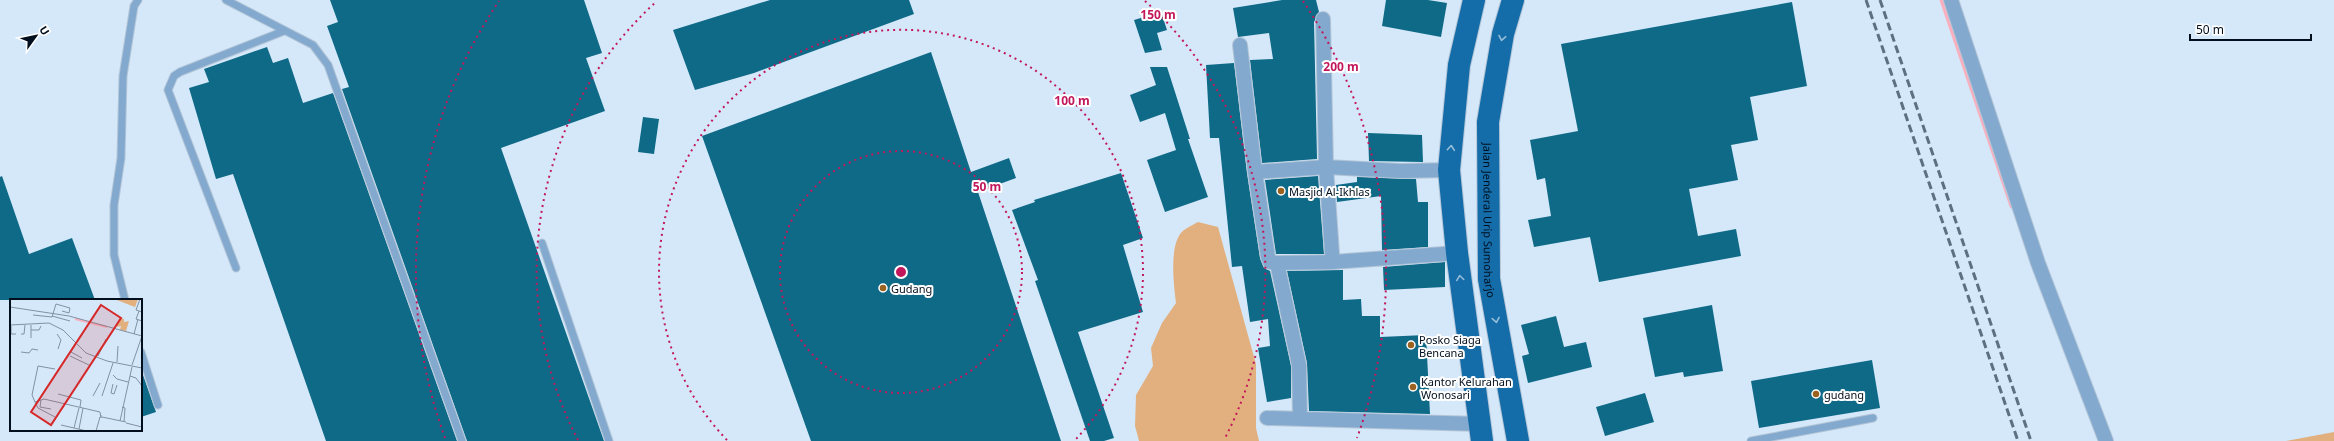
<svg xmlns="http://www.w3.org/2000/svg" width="2334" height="441" viewBox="0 0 2334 441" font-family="'Noto Sans',sans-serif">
	<rect width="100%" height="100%" fill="#d5e8fa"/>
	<path fill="#e2b07f" d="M1198,222L1218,227L1256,364V428L1259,441H1139L1135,426L1136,395L1153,366L1151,348L1162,323L1176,303C1174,286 1168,242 1184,230C1188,227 1193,225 1198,222Z
		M2334,432V441H2286Z"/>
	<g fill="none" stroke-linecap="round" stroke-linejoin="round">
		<path stroke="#faafbe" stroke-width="5" d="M1942,0L2012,206"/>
	</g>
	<path fill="#0f6a87" d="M330,0H584L602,53L586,58L605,111L501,148L604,441H467L342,89L349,87L327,26L338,22Z
		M770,0H909L914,14L754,73L695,90L673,30Z
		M1282,0H1316L1319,12L1314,22L1317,159L1262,163L1250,60L1273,59L1269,33L1238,37L1233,8Z
		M1386,0H1428L1447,3L1441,37L1382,26Z
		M1792,2L1807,86L1750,97L1758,140L1731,145L1738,180L1689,189L1698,236L1736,229L1741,256L1599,282L1590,237L1534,247L1528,220L1551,216L1545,178L1537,180L1530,140L1578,131L1561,44Z
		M1161,12L1167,30L1157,33L1162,50L1145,53L1134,20Z
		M267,47L273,63L288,58L303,103L333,93L457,441H326L233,174L216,179L189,88L209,82L204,69Z
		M931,52L971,172L1009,158L1016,178L978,192L1061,441H811L702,136Z
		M1234,63L1247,173L1260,258L1264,268L1270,271L1291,366V398L1267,402L1258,348L1270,346L1268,319L1250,322L1242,266L1232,267L1219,138H1210L1206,65Z
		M1150,67H1167L1190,139H1188L1208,197L1165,212L1147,160L1176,150L1165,113L1140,122L1130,95L1156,85Z
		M643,117L659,119L654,154L638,152Z
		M1368,133L1422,135L1423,162L1369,161Z
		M1121,173L1143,238L1123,245L1143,312L1078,332L1114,438L1104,441H1090L1035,281L1038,280L1012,210L1035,202L1034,200Z
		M2,176L29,254L72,238L95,300H0V177Z
		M1318,176L1324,254H1276L1265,180Z
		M1357,177L1416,179L1418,202H1428V247L1382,250L1381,196L1337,202L1336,185L1357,182Z
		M1445,262V287L1384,290L1383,267Z
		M1343,270V300L1361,299L1362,316H1380V337L1426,335L1430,414L1309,411L1307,363L1287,271Z
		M1712,305L1723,371L1684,377L1683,372L1655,377L1643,318Z
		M1556,316L1564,347L1586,342L1592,367L1528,383L1522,356L1529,354L1521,325Z
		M1872,360L1880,408L1759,428L1751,381Z
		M141,375H143L156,412L141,417Z
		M1645,393L1654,422L1605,436L1596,407Z"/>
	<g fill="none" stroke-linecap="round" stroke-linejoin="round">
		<defs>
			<path id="service" d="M226,0L313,45L328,65L462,441
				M542,243L609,441
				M236,268L168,90L174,76L180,72L284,31
				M125,300L114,255V205L121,158L123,76L134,6L138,0
				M141,352L158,405
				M1751,441L1873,418"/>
			<path id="minor" d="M1951,0L2038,263L2106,441
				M1323,19L1326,167L1332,253
				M1240,45L1255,172L1268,257L1270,262L1277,263L1299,365L1300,418
				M1255,172L1326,167L1401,171L1449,170
				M1277,263L1332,262L1457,253
				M1267,418L1479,424"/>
			<g id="trunk">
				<path d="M1474,0L1459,65L1449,170L1457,253L1482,441"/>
				<path id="s1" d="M1513,0L1503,34L1488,122L1489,279L1518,441"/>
			</g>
		</defs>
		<use href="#service" stroke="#b3c5d7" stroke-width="9"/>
		<use href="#minor" stroke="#b3c5d7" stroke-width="16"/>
		<use href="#trunk" stroke="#b3c5d7" stroke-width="24"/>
		<use href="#service" stroke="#83aace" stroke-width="7"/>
		<use href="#minor" stroke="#83aace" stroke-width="14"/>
		<use href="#trunk" stroke="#146ca8" stroke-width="22"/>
		<path stroke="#5e6f7f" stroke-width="3" stroke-dasharray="8 4" stroke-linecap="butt" d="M1866,0L2018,441
			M1880,0L2031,441"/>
	</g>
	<defs><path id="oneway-chevron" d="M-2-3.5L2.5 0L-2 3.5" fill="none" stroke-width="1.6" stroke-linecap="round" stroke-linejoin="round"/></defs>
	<g stroke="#95bdd8">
		<use href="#oneway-chevron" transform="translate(1502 38) rotate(101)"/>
		<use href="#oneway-chevron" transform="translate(1451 148) rotate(-85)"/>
		<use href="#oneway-chevron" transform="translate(1460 278) rotate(-98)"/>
		<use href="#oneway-chevron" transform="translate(1496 320) rotate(80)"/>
	</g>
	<g fill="none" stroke="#c2185b" stroke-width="2" stroke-dasharray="2 4">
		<circle cx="901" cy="272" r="121"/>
		<path d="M727 440A242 242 0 1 1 1075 440"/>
		<path d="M578 440A364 364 0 0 1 657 1M1145 1A364 364 0 0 1 1224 440"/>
		<path d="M445 438A485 485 0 0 1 499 1M1303 1A485 485 0 0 1 1357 438"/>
	</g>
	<g fill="#9b621f" stroke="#fff" stroke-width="1.5">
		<circle cx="1281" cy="191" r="4"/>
		<circle cx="883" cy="288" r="4"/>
		<circle cx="1411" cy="345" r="4"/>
		<circle cx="1413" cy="387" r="4"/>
		<circle cx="1816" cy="394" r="4"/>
	</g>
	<g text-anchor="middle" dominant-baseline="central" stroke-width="4" stroke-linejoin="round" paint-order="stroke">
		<g font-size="11" fill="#000e1d" stroke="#fff" text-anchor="start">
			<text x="1289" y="191">Masjid Al-Ikhlas</text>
			<text x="891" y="288">Gudang</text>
			<text x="1419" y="339">Posko Siaga<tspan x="1419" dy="13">Bencana</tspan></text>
			<text x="1421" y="381">Kantor Kelurahan<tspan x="1421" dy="13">Wonosari</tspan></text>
			<text x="1824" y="394">gudang</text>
		</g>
		<g font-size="11" fill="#000e1d" stroke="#fff">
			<text stroke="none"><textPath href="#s1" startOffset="223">Jalan Jenderal Urip Sumoharjo</textPath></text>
		</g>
	</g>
	<g transform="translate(10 299)">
		<rect width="132" height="132" fill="#d5e8fa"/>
		<path d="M104,0H128L125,8ZM110,19L114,20V23L119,22L116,32L110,31L111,27L106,28Z" fill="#e2b07f"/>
		<path fill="none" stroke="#faafbe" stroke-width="2" d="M65,20L97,28"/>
		<path fill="none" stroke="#8091a2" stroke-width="1" d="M130,0L126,11L132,13M0,8L59,17L132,37M129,12L126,20L132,22M23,16L42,18L46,5L60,9L59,14L52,12M42,17L60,22M0,26L39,24L53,31L76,54L97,62L132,69M1,27V35H6M21,31H29L31,27M11,35H14L15,26M47,35L51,41L48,50M124,35L128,20M21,39V26M11,53L19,54L22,50L28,51M61,53L72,59M60,57L79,66M88,57L96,40M107,63L108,47M122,66L132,37M103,76L107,80L118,83M120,77L126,79L132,87M103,85L101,94L104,95L107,86M48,95L71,101L70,108M83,97L90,84M92,97L103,64M31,101L30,108L41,110M25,103L22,96L28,67L45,70M112,108L115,109L114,123M45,118L28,109L25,103L34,100L90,113L91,119V116M92,118L116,123M110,122L122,68M116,124L132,128M51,126L77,132M64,129L69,109M69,130L73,109M86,132L90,118"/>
		<path fill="#d62828" fill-opacity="0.15" stroke="#d62828" stroke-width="2" d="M91,6L111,19L41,126L21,113Z"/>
		<rect width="132" height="132" fill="none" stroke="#000e1d" stroke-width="2"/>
	</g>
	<circle cx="901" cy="272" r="6" fill="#c2185b" stroke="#fff" stroke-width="2"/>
	<g font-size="12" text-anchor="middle" font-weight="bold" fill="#c2185b" stroke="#fff" stroke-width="4" stroke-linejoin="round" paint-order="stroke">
		<text x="1158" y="19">150 m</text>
		<text x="1341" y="71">200 m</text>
		<text x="1072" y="105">100 m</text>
		<text x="987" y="191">50 m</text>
	</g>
	<g transform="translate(36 36) rotate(57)" stroke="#ffffff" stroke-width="3" paint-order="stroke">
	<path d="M0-3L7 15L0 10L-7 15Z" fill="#000e1d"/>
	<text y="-6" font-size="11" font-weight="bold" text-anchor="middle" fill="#000e1d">U</text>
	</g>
	<path d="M2190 34v6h121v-6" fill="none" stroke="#000e1d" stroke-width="2"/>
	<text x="2196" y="34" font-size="12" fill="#000e1d" stroke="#ffffff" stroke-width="3" paint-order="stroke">50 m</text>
</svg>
